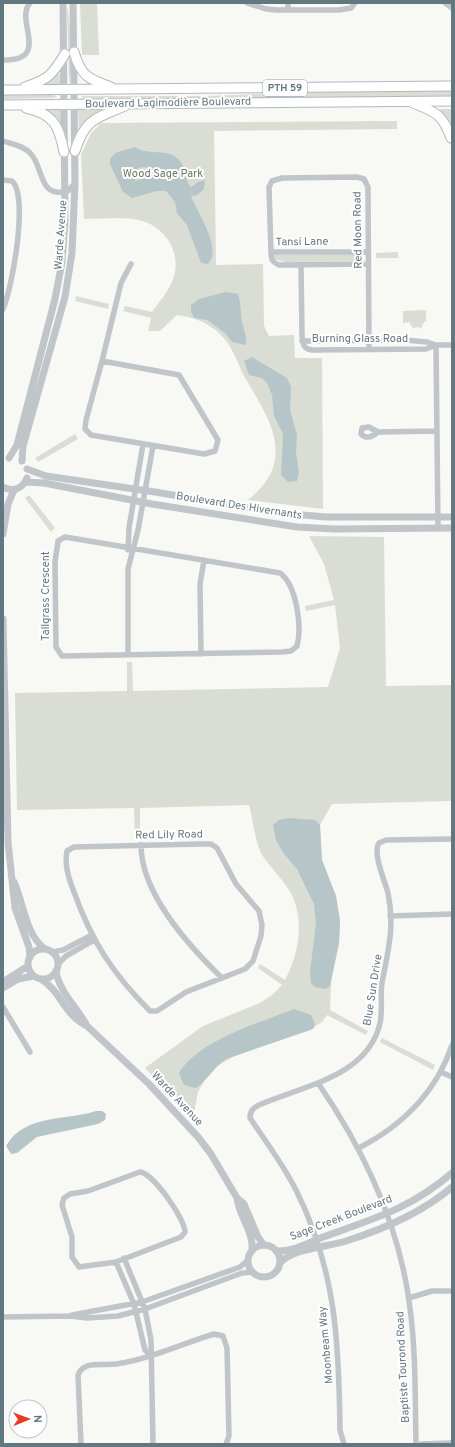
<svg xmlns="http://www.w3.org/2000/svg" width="455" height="1447" viewBox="0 0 455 1447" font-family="Overpass,sans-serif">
	<rect width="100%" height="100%" fill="#f8f8f5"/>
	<path fill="#d9ddd4" d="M80,3H97L99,55H82Z
		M67,9L68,10L72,50L69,86Z
		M59,71L61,86H42L41,84Z
		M452,91V96L132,100H85L81,98L83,96H207L303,92Z
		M3,94H48L57,96L54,98L3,99Z
		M44,109H61V129Z
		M78,109H109L79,131Z
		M440,109H452L451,128Z
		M397,121V129L214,131L216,265L263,264L264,326L269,336L294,335L295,358H322L323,509L248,500C298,460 270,420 244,376C240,369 238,361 234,354C223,330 202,318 177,315L160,331H148L151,318L123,311L125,306L152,312C159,302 167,293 172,282C183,257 168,228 142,221C125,216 103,219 84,219L81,155L91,133L101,123Z
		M398,252V258H376V253Z
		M362,254V261L285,262L274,259V255Z
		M76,296L109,304L108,309L75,301Z
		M426,310V322H424L421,329L419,327L413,328L409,322L403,323V311Z
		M75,434L78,439L38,462L35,458Z
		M29,495L55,528L51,532L25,498Z
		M309,536L384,537L386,686L452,685V801L332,804L320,825L322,860L336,896L340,921L339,943L331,981L330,1010L368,1031L366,1035L327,1015L322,1022L310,1030L237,1055L215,1067L205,1079L198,1092L195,1107L194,1118L145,1068L203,1026L260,1003L272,995L282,985L258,968L260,964L285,980C300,952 306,914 287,887C279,875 268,865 261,853C255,841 253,819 249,805L140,808V837H135L134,808L17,810L15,693L127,691V662H132L133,691L328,687L340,648L335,605L306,611L305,606L334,600L324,564Z
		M382,1038L435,1065L433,1070L380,1042Z"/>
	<path fill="#b6c6c8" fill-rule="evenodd" d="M135,147C148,156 165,148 177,158C187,166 182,176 191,187L198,182L205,180L204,189L197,195L191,196C197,212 223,249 208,264L201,263L187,225L177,213L175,202L166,191H157L132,198L123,192L110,164V159L115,153ZM142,167L155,169L160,172L135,181L137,169Z
		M226,292L238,294C242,306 240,316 243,326C245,334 247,337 246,345L232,342L225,333L207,320L194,318L191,312V305L199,299Z
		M252,357L287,378L291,387L290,410L297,435L296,452L299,472L297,481L288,482L281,475L283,434L274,416L272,395L267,383L262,378L249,375L244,361Z
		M288,818L315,820L320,825L322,860L336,896L340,921L339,943L330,986L326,989L315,987L311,983L310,972L316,923L314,904L297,869L284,854L276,840L273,825L279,820Z
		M294,1009L311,1015L315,1024L313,1029L226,1059C213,1068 206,1082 196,1088L184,1085L179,1073C199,1040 259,1023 294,1009Z
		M96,1111H102L106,1114L105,1120L98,1124L37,1137L17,1153L11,1154L6,1146C24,1114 65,1121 96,1111Z"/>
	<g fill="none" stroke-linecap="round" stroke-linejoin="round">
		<defs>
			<path id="primary" d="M74,52C81,76 88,79 111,87
				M25,87C49,79 52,75 65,54
				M3,90L452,86
				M413,103C436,112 443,115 451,138
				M3,105L452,101
				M26,108C54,114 59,126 64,152
				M75,151C85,119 96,118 125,106"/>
		</defs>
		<use href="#primary" stroke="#b2b9bc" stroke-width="11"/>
		<path stroke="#bfc5c8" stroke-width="5.5" d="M247,3L266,9L277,10H339L351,8L355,3
			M288,3V10
			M445,3L452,8
			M3,60C52,61 14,20 30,3
			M3,141C12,144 25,146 31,154C44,168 38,199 68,191L75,183
			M3,180L12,181C29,196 12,289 3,309
			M271,252L269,187L272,181L282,178L357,177L364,179L368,187L369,350
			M368,252H271C271,259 272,262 279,265L368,264
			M301,265L302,335C303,344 303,349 312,350L426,349L436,345L427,342L405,340L302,341
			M102,361L179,375L218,440L215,451L204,454L91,435L85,429L86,420Z
			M102,361L121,283L131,264
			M378,432L369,427L362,428L361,434C367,440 373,436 378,432L437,431
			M438,528L436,345H452
			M65,537L280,573C297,585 302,628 297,646L291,651L282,652L62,656L56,647L55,562L58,541Z
			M128,550L129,528L143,444
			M201,654L200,584L204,560
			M128,655V569L138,530L153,446
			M200,844H211L217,848L236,884L259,911L262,925L261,936L253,961L245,969L186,992L157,1011H150C113,974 92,942 74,892C69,879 64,865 67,851L74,847Z
			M141,845C141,894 189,946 222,978
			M390,916L452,914
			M52,952L63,950L92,935
			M58,964L66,956L94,940
			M3,1007L30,1052
			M441,1072L452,1077
			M318,1083C364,1150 400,1226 410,1308C416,1353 415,1399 416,1444
			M359,1148C403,1125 436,1093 452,1045
			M140,1172C153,1173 185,1219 185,1232L181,1237L116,1262L79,1267L72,1257V1237L62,1205L64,1198L70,1194L88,1191Z
			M124,1258L145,1309L151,1340L153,1444
			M116,1262L134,1304L145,1350L150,1356
			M409,1298L432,1291H452
			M72,1315L142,1302L240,1267L248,1260
			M3,1317L70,1316L87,1318L118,1316L145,1309L242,1273L252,1272
			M81,1444L78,1375C83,1360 103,1366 116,1364C150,1359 181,1344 214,1334L223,1336L227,1348L229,1436L226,1444
			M344,1444L340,1430C339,1342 336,1270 296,1190C283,1164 266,1142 250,1118C250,1111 253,1108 259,1105C302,1086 368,1077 380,1023C383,1010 380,996 382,983C388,951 395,927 388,893C385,881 372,853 379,843L386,840L452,839
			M421,1444L452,1443"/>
		<path stroke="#bfc5c8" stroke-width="7" d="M9,458L17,445L55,299L62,262L65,222L63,3
			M22,461L23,446L65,297L72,253L75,183L73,3
			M27,469L46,476L155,492L280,513L326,517H452
			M26,482L44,483L152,504L297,527L334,529L452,528
			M3,487C13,493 23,488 27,478
			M3,534L8,504L14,490
			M3,619L8,842L15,908L29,947L30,957
			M14,882C24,904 25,934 45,949
			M28 964a15 15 0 1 1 30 0a15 15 0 1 1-30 0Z
			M56,971C59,992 78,1008 87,1026
			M41,979C62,992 63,1014 87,1026L149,1084L198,1137L211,1154L237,1198L244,1204L258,1237L264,1245
			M3,982L28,966
			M3,988L18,979L34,976
			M237,1198C239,1216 254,1232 252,1251
			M248 1261a16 16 0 1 1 32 0a16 16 0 1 1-32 0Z
			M276,1251C292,1252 308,1243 323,1237C373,1219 410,1209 452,1173
			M280,1263C293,1248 328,1247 346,1241C384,1229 422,1213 452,1187"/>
		<use href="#primary" stroke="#fff" stroke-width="9"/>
	</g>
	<g text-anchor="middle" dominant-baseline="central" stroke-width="4" stroke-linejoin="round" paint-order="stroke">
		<rect fill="#fff" stroke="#91a0a7" stroke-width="1" x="263" y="80" width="44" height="16" rx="3"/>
		<g font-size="10" font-weight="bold" fill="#627881">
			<text x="285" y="88">PTH 59</text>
		</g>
		<g font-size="11" fill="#627881" stroke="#fff">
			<text transform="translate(168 103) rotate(-1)">Boulevard Lagimodière Boulevard</text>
			<text transform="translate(358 230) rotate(-91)">Red Moon Road</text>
			<text transform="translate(61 235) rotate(-86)">Warde Avenue</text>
			<text transform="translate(302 242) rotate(-1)">Tansi Lane</text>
			<text x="360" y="339">Burning Glass Road</text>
			<text transform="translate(239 506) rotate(9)">Boulevard Des Hivernants</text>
			<text transform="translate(46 596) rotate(-90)">Tallgrass Crescent</text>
			<text transform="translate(169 835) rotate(-1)">Red Lily Road</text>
			<text transform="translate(373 990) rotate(-81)">Blue Sun Drive</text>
			<text transform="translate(177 1099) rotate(47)">Warde Avenue</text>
			<text transform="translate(341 1218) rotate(-21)">Sage Creek Boulevard</text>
			<text transform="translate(326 1345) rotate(-95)">Moonbeam Way</text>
			<text transform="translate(403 1367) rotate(-93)">Baptiste Tourond Road</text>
		</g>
		<g font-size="11" fill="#697961" stroke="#fff">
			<text x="163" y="174">Wood Sage Park</text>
		</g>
	</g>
	<rect width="455" height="1447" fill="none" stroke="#627881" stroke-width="8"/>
	<g transform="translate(28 1419) rotate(89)"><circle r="19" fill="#ffffff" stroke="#c0c9cd"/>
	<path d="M0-3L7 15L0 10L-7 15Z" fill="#e73926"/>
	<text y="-6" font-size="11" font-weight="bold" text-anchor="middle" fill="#627881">N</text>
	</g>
</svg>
